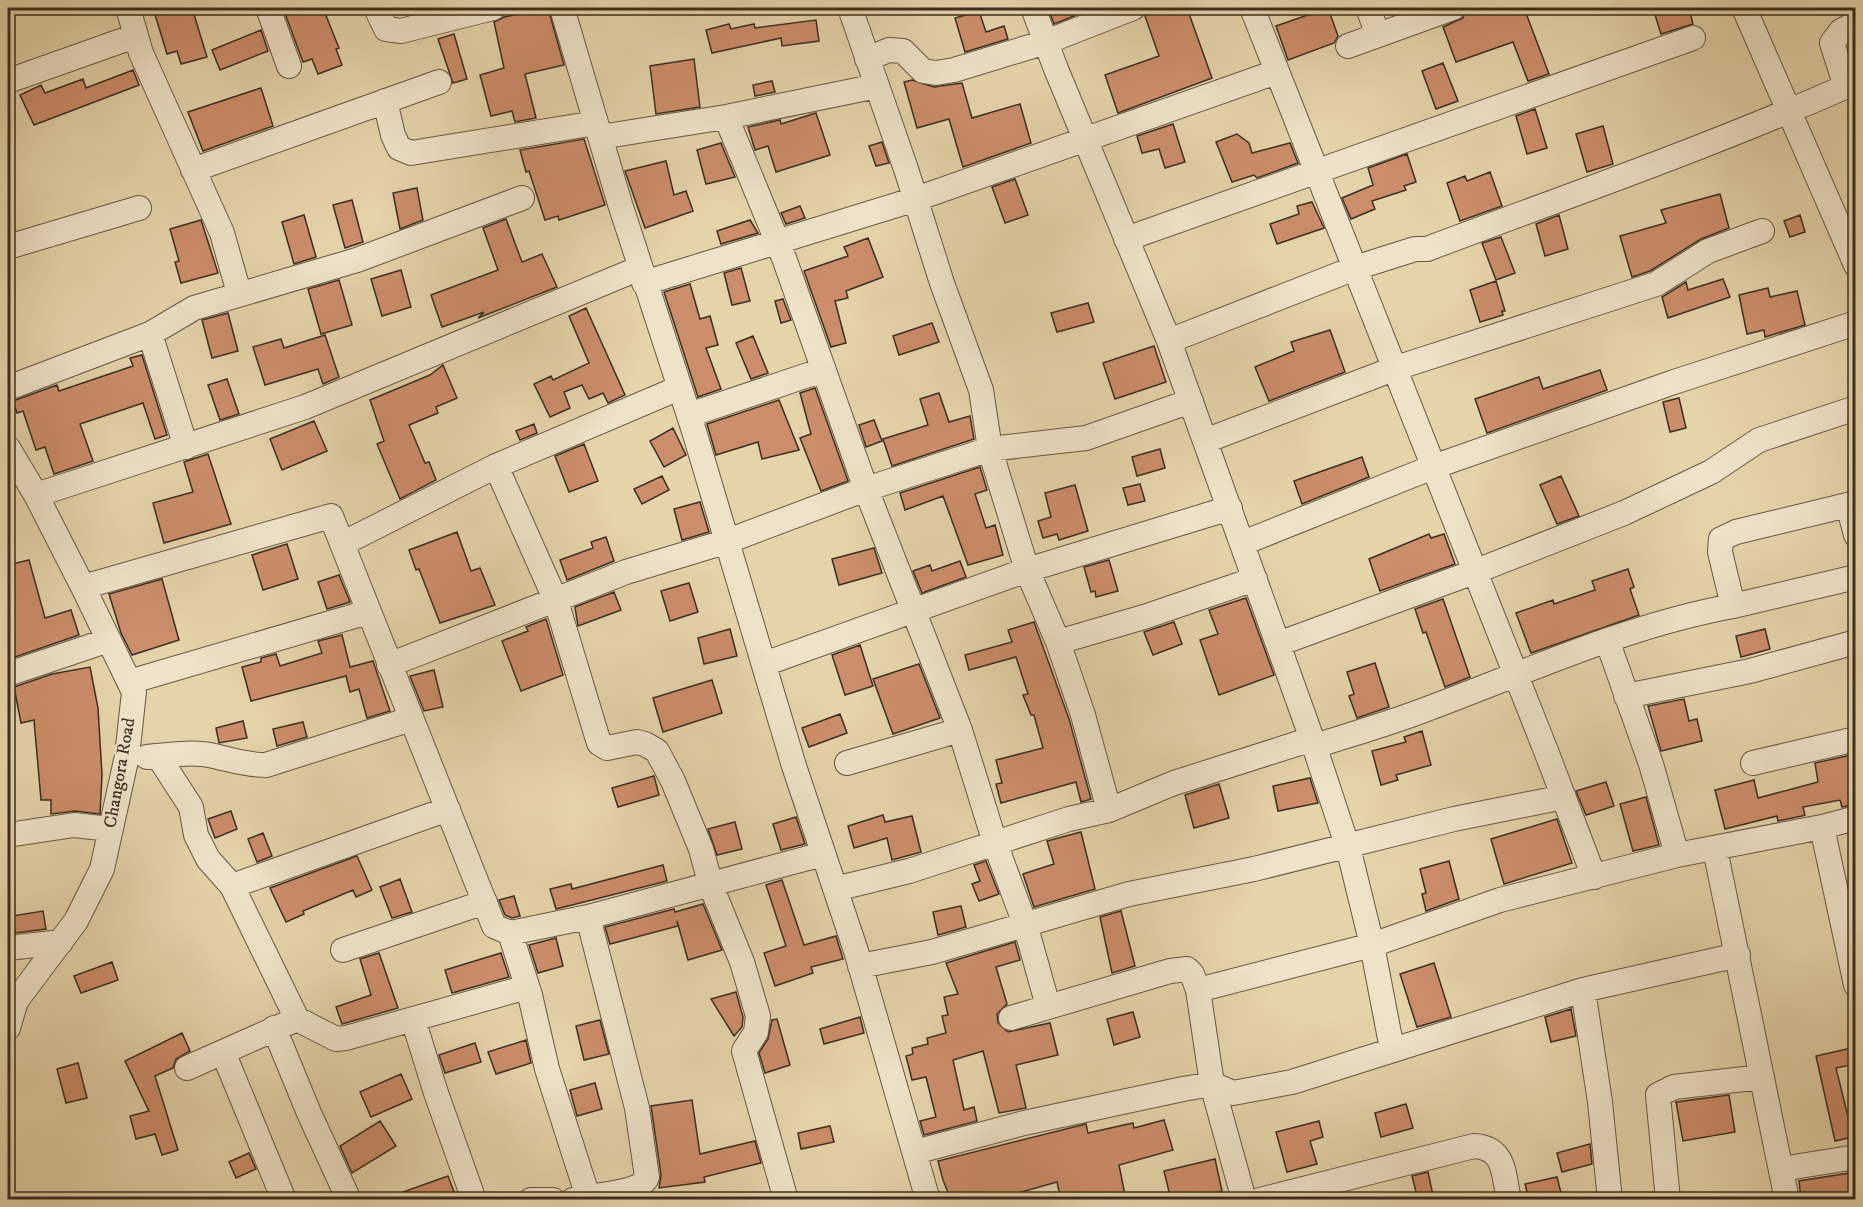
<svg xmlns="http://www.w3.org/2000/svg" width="1863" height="1207" viewBox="0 0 1863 1207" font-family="'IM FELL DW Pica',serif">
	<rect width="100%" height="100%" fill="#e5d3aa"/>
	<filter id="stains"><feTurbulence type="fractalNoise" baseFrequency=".00333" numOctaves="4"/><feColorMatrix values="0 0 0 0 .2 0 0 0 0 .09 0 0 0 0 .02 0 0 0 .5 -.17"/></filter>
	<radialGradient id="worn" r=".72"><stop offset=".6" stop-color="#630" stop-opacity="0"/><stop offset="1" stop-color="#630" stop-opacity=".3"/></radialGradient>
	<path fill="#cc8d6a" stroke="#3b2f21" stroke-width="1.5" d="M153,8H192L207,57L181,64L177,51L167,54Z
		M283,8H323L339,48L336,49L342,65L318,74L312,59L303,62Z
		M548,8L564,65L525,74L536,118L515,122L512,111L491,116L480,75L504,68L494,22L504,17Z
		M1048,8H1071L1074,16L1054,24Z
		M1147,8H1187L1212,78L1118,113L1105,75L1159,56L1145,16Z
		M1328,8L1338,36L1334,43L1288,60L1276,26Z
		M1467,8H1524L1549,74L1528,81L1513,42L1456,62L1443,27L1463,18Z
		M1653,8H1689L1693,24L1661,34Z
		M979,11L986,32L1004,26L1008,39L965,52L955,18Z
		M816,20L819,41L782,46L781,38L712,53L706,30L729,24L731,29L754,24L755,28Z
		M261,30L268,51L220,70L212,50Z
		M454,34L467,79L453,83L438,39Z
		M694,59L700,107L656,114L650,66Z
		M1443,63L1458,101L1436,109L1422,71Z
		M133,70L139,85L34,125L20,95L41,85L45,93L83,79L86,88Z
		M912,80L934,87L962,83L972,118L1020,104L1031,143L963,167L949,119L917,128L904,82Z
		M772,81L775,92L755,96L753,85Z
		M261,88L273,126L203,151L188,112Z
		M1535,109L1547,148L1527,154L1516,116Z
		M816,113L830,155L776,172L768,146L755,150L748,127L780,120L781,124Z
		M1173,124L1185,162L1165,168L1159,149L1142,153L1137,136Z
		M1603,126L1613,164L1587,172L1576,134Z
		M1237,134L1249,143L1252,153L1290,143L1298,163L1257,178L1254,175L1232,182L1216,142Z
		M584,139L605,205L559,220L558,216L545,220L529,171L526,172L520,150Z
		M882,142L889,163L876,166L869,146Z
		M721,143L735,177L706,184L697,150Z
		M1407,154L1416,182L1404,186L1406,190L1372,201L1375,209L1351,219L1342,198L1373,185L1368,168Z
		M666,161L674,195L686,191L693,211L645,228L625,171Z
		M1490,172L1502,206L1460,221L1447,183L1465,176L1467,181Z
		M1015,179L1028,215L1005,223L992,187Z
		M417,188L423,220L400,229L393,193Z
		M1720,194L1729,228L1701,239L1650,271L1632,277L1620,236L1666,223L1661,210Z
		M352,200L363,242L345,248L333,205Z
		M1312,202L1324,228L1277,244L1270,224L1299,214L1297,206Z
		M800,206L805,218L786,224L781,213Z
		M304,215L316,257L294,264L282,222Z
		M1559,215L1568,249L1545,256L1536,224Z
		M1800,215L1805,232L1790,237L1784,221Z
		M506,219L522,262L542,254L557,287L478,318L484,312L442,327L431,295L498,270L483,228Z
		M201,220L218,273L181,283L175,262L179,261L170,229Z
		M750,220L758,233L721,244L717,231Z
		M1501,237L1515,273L1496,280L1482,243Z
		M868,238L883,277L846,291L848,298L835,301L846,343L831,347L804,271L848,256L844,247Z
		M741,268L750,301L732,305L724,273Z
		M401,270L411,307L382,316L371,279Z
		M1723,279L1730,297L1668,318L1662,297L1686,282L1688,290Z
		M339,280L352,325L321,334L308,289Z
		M1496,281L1505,311H1502L1503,315L1480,322L1470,290Z
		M690,284L700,319L710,316L718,345L706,348L721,389L698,397L664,292Z
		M1768,288L1770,297L1797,291L1805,325L1765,337L1764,330L1747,334L1739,295Z
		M783,299L791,320L781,323L775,301Z
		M1088,303L1094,322L1057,332L1051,313Z
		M586,308L625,395L608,403L603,393L589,399L582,385L564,392L570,408L550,417L534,384L551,376L553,380L589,363L569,316Z
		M228,313L238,351L212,358L202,320Z
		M932,323L939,342L899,355L893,336Z
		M1330,330L1345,372L1269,401L1255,367L1294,351L1291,342Z
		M325,335L339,377L323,384L318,369L265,385L253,347L281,339L284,348Z
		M753,336L768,373L751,379L736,343Z
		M1154,346L1166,382L1115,399L1103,363Z
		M142,355L167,435L155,439L143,403L80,424L93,461L54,474L45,447L36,450L23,411L17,413L13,401L57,385L59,391L133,366L130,358Z
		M443,365L457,398L436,407L438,413L409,425L425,463L429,462L436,480L400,499L377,444L384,441L370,400L430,375Z
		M1600,370L1607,390L1487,433L1475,399L1539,377L1543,389Z
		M227,379L239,414L220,420L208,385Z
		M815,388L848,481L821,491L800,438L811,434L800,393Z
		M939,393L949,422L970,416L974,439L892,466L883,439L928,425L920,399Z
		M1679,398L1686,428L1670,432L1663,402Z
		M779,400L799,450L762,459L758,442L716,455L707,424Z
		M874,420L882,441L866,447L859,425Z
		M314,421L327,451L282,470L270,439Z
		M534,424L537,433L520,440L516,431Z
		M673,428L686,455L664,467L650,441Z
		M584,444L598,481L569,492L555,456Z
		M1160,449L1165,468L1137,476L1132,457Z
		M208,454L231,524L164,543L153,503L193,492L184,462Z
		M1362,457L1369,477L1302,504L1294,481Z
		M980,467L987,490L975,494L986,528L995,525L1003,555L968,565L943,496L905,510L900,493Z
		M662,476L669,490L642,504L634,489Z
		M1561,476L1579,516L1557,524L1540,485Z
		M1140,484L1145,501L1128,505L1123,488Z
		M1075,485L1088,531L1059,540L1057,534L1043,538L1038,521L1051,517L1045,493Z
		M700,502L709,532L682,540L674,509Z
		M457,532L471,571L480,568L495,605L440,623L419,569L416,570L409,550Z
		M1429,534L1431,538L1444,534L1455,564L1380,591L1369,559Z
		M606,537L614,561L567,580L560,560L593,548L591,542Z
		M287,544L298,579L263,590L252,555Z
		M874,548L882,573L839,585L832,559Z
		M29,560L45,618L71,610L79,635L12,658L8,641V565Z
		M1109,560L1118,591L1096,597L1095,591L1091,592L1084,567Z
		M960,561L966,577L922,593L913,571L930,565L932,571Z
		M1628,569L1634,587L1630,589L1639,615L1531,653L1516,613L1553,600L1554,604L1595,590L1592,581Z
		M339,575L350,602L327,609L318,582Z
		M162,579L179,640L132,655L121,633L109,594Z
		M689,583L698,612L670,621L661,591Z
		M614,592L621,610L578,626L575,607Z
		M1246,598L1274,675L1219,695L1200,640L1218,634L1209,610Z
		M1443,599L1470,677L1445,687L1426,632L1423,633L1415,609Z
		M546,619L563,675L521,691L502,641L528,631L526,627Z
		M1034,622L1069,719L1091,799L1081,802L1076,782L1001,803L996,784L1002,783L996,760L1043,748L1034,715H1031L1023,695L1028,694L1016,657L969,670L965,655L1012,642L1008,630Z
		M1174,622L1182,644L1153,655L1144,632Z
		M730,629L737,656L704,664L698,638Z
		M1765,629L1770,649L1741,657L1736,636Z
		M342,635L350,667L373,661L390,711L367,718L359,689L350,692L346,676L251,701L242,667L261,662V658L276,654L280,666L322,653L318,641Z
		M860,645L873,686L845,695L832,655Z
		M1375,663L1389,707L1357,718L1349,696L1354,694L1347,672Z
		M919,664L940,718L893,734L873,679Z
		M90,667L98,708L102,775L100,814L75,811L51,814V800H41L34,720L21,723L14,687L52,674Z
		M434,670L443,707L424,711L410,676Z
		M712,680L722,713L663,732L653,698Z
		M1684,699L1689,721L1697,719L1702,741L1661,751L1648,706Z
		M840,714L847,733L809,747L802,728Z
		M243,721L247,738L219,743L216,728Z
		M303,722L307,737L277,746L273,729Z
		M1422,731L1431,765L1396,775L1398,780L1381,785L1372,751L1406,742L1404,737Z
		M1856,754V804L1842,807L1840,800L1803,807L1805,815L1802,816L1778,821L1777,816L1725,829L1715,790L1754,780L1758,798L1818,782L1815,763Z
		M654,776L659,795L618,807L612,788Z
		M1310,778L1318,803L1278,811L1273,786Z
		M1606,782L1614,806L1586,815L1576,791Z
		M1219,784L1229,818L1194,828L1185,795Z
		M1646,797L1659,845L1633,851L1620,804Z
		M231,811L237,829L215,838L208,819Z
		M883,815L885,822L912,816L921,852L892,860L887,838L854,848L848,826Z
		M796,817L805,844L781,850L773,824Z
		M1557,819L1572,863L1504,884L1491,839Z
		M735,822L742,849L717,855L708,829Z
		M1081,832L1095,889L1034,907L1023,874L1054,864L1047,841Z
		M263,833L272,856L257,862L248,839Z
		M357,856L372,890L356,897L353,890L303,911L304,914L286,922L270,888Z
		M986,861L999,894L979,901L972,884L980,881L974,865Z
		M1449,861L1459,899L1426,911L1422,894L1426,893L1420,869Z
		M663,865L667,881L556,909L550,889L571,884L572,889Z
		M400,879L412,912L392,918L380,887Z
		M782,880L804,945L836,936L843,959L811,967L813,973L775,986L764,953L786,946L766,885Z
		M514,896L520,916L512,918L505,915L499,900Z
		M703,904L722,950L688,960L677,921L678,926L610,944L605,927L674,909L675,912Z
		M961,906L966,927L938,935L933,912Z
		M43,911L46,929L15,933L12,916Z
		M1121,911L1135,966L1112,973L1100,917Z
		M556,938L563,966L538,973L529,945Z
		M1015,942L1020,960L996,967L1007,1004L997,1014L998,1023L1008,1032L1050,1023L1058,1055L1016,1065L1026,1108L999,1113L983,1051L953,1060L964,1110L974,1107L977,1121L924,1135L920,1121L936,1117L926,1077L912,1080L906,1056L913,1054L912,1048L928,1044L927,1038L946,1033L942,1016L948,1015L944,997L958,994L946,963Z
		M379,953L398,1008L342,1024L336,1007L371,995L360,959Z
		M501,953L509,977L452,993L445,970Z
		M112,962L118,980L81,993L74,976Z
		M1434,963L1451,1017L1417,1027L1400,974Z
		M736,992L743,1017L742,1027L734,1036L711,999Z
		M1571,1009L1576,1036L1551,1042L1545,1017Z
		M1133,1012L1140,1037L1114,1045L1107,1019Z
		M860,1017L864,1033L824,1044L820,1029Z
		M777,1019L790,1065L765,1073L759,1053L768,1039L772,1020Z
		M600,1020L609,1054L584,1060L576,1026Z
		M182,1033L190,1051L176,1059L173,1068L155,1076L178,1150L162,1155L155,1134L136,1139L130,1116L149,1111L125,1061Z
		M526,1040L531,1063L496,1074L488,1052Z
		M475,1043L481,1062L445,1073L439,1055Z
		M1856,1047V1064L1836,1068L1853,1137L1835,1141L1816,1056Z
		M78,1063L87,1098L66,1103L57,1069Z
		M401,1074L412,1099L371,1117L360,1092Z
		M595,1083L602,1109L577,1116L570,1090Z
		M1729,1095L1735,1132L1683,1141L1676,1102Z
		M692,1100L700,1154L755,1141L761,1163L704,1177L705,1182L659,1188L661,1175L651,1106Z
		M1406,1104L1413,1128L1381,1137L1375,1113Z
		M1164,1120L1173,1150L1119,1165L1126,1200H1061L1057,1182L993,1200H951L943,1180L938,1161L1086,1124L1088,1133L1133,1123L1134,1128Z
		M380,1121L396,1146L352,1173L340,1146Z
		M1319,1121L1323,1137L1310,1141L1317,1164L1287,1172L1276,1132Z
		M830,1126L834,1142L801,1149L798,1133Z
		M1590,1144L1592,1164L1562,1172L1557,1153Z
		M249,1153L256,1169L236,1178L229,1162Z
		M1215,1159L1222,1191L1184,1200H1171L1164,1171Z
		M1428,1172L1434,1200H1418L1412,1176Z
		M1856,1172V1200H1801L1799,1181Z
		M448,1176L457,1200H389V1197Z
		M1557,1177L1561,1193L1529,1200L1525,1184Z"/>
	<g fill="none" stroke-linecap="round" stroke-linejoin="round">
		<defs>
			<path id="minor" d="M128,8L141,53L222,233L239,293
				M268,8L289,66
				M376,8L386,29L401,31L493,8
				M562,8L620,204L694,431L794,766L856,951L928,1200
				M850,8L906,169L942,283L981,390L990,449L998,476L1027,570L1058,642L1083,715L1109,810
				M1033,8L1056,69L1169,341L1312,739L1349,851L1372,945L1392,1049
				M1252,8L1546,751L1594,877
				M1368,8L1378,35
				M1744,8L1856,265
				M1348,46L1453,8
				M867,59L889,50L903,51L923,71L936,73L954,70L1046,42L1133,8
				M8,81L135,36
				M1846,87L1832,43L1841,31L1856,23
				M385,101L393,135L399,148L411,153L596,123
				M726,117L784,258L866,489L960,730L995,843L1025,924L1048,1006
				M600,137L726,117L877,86
				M193,170L439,82
				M1126,239L1693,38
				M8,247L139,208
				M644,283L916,199L1276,72
				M150,334L186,447
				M1169,341L1355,268L1415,249H1427C1570,195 1715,145 1856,82
				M8,388L150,334L194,308L357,260L522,198
				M689,415L823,370
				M1205,441L1396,368L1656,284L1708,251L1762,231
				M8,448L36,495L83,587L134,692L127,756L102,869L76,921L16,1001L8,1028
				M496,466L556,601L599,743L607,748L637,742L645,744L657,751L673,781L701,849L711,886L742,962L758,1016L756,1032L744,1051L786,1200
				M36,495L305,407L640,268
				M1848,505L1856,535
				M1243,543L1433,467L1674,382L1856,323
				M342,544L496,466L679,388
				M83,587L331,516L494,926L510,933L588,917L823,854
				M1733,606L1856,577
				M1607,640L1651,764L1677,855
				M1058,642L1144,617L1255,579
				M1278,644L1474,572L1624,513L1711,472L1759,440L1856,408
				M764,664L1027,570L1230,508
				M389,665L626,572L728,541L866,489L990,449L1086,438L1191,401
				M8,674L109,640
				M129,682L368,612
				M1626,696L1750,671L1856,642
				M1315,746C1349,735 1384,725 1419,712C1522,674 1624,626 1733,606L1720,552L1721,539L1736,532L1856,503
				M158,756L191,807L196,835L208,859L232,886L297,1019
				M147,757C168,755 193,751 214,756C232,760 246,765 266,765L411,719
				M847,763L960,730
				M1753,763L1856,739
				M1822,827L1856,985
				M8,835L74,825L110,829
				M1715,849L1787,1200
				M232,886L448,809
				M835,889L909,871L1069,819L1109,810L1174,783L1312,739
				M510,933L530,995L547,1069L589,1200
				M8,948L61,942
				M343,950L485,902
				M860,966L932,952L1129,894L1254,869L1454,819L1564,797
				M1198,990L1372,945L1500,900L1677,855L1822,827L1856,818
				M1583,990L1600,1102L1610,1200
				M1011,1018L1170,971L1187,969L1192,974L1198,990L1212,1084L1244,1200
				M413,1019L436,1093L474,1200
				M274,1028L309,1113L349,1200
				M223,1052L284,1200
				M187,1068L297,1019L336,1039L346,1038L527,987
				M915,1152L1024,1123L1183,1089L1212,1084L1233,1093L1292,1082L1583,990L1738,955
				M1781,1169L1856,1157
				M531,1200H553
				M573,1200C592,1194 640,1195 647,1177L637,1108L588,917
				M1260,1200L1474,1146C1506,1148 1503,1174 1509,1200
				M1668,1200L1658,1095L1674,1087L1762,1077"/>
		</defs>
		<use href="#minor" stroke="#665843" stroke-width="26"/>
		<use href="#minor" stroke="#eee2c8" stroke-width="24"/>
	</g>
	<g text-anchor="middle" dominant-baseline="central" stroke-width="5" stroke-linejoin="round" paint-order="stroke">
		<g font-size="18" fill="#3b2f21" stroke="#eee2c8">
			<text transform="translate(120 773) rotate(-80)">Changora Road</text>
		</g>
	</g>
	<rect width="1863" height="1207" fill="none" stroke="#e5d3aa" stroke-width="30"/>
	<rect x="9" y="9" width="1845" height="1189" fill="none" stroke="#3b2f21" stroke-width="3"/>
	<rect x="15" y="15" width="1833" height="1177" fill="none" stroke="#3b2f21" stroke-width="1.5"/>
	<rect width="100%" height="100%" filter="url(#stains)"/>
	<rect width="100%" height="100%" fill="url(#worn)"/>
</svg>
